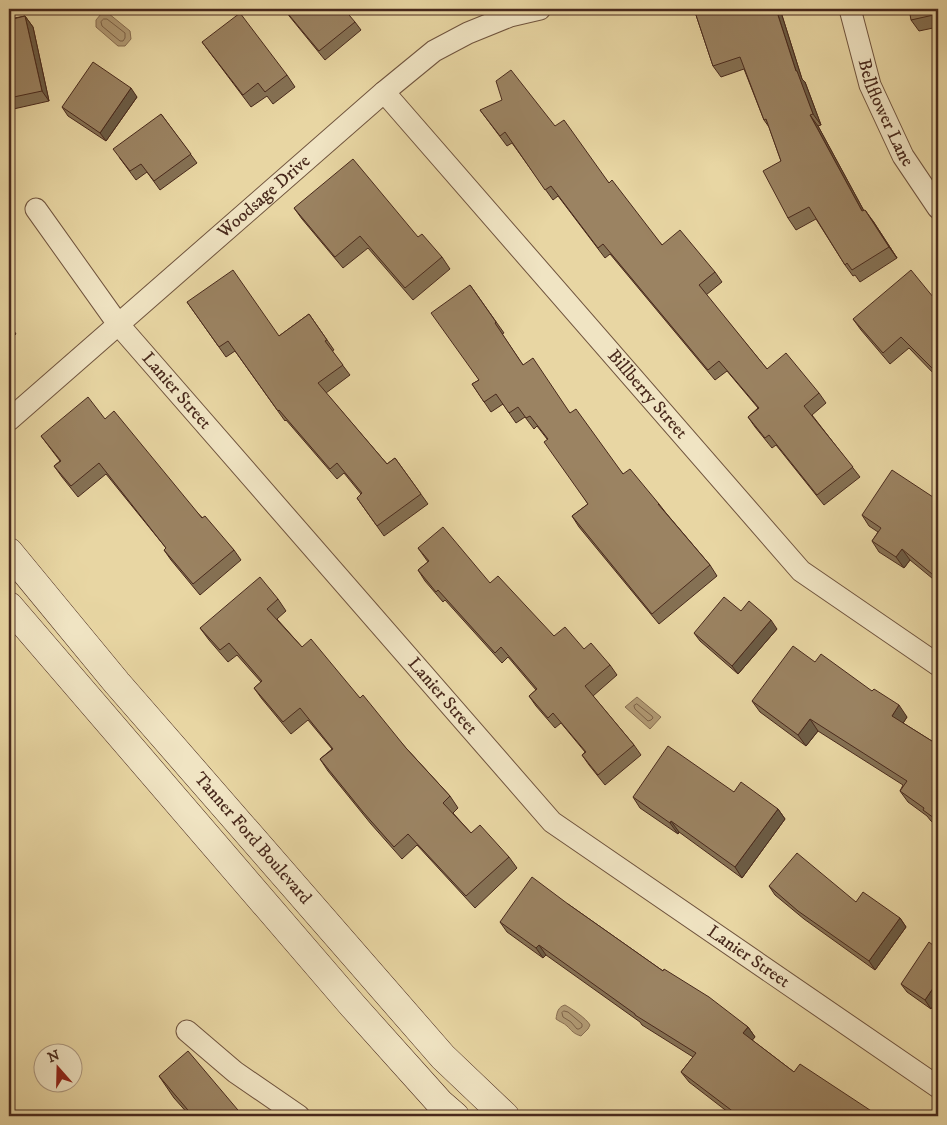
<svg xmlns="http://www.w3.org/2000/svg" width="947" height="1125" viewBox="0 0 947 1125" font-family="'IM FELL DW Pica',serif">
	<rect width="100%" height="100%" fill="#e8d6a3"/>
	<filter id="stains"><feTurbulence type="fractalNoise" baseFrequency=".004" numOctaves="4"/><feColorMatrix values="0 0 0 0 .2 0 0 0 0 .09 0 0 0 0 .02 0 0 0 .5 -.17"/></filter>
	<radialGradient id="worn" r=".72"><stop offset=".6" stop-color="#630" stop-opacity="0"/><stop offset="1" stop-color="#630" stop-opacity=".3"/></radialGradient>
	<path fill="#b29b75" stroke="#886d51" d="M108,13L130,31L131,39L125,46H118L96,27V20L101,14Z
		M637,697L661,717L650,729L625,707Z
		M565,1005C572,1009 586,1018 590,1025L588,1029L581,1036C574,1034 572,1031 567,1026C564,1023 560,1022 556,1019C557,1012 558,1007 565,1005Z"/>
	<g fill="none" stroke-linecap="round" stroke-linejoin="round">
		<path stroke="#7d6248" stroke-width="1" d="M104,19H107L125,33V38L123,41H120L102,26L101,22Z
			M637,704L652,716L653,718L651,720L648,721L635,709L634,706Z
			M564,1011L568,1012L582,1024V1027L579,1029H577L571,1022L563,1017L562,1013Z"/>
		<defs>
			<g id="street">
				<path id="s1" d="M850,9L870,85L903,156L938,208"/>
				<path id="s2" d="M384,92L801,571L938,665"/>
				<path id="s3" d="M36,209L118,324L552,822L938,1087"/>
				<path id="s4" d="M9,420L384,92L434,51L468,33L510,16L540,9"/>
				<path d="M187,1031L235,1072L299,1116"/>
			</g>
			<g id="secondary">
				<path id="s5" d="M9,552L117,683L443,1057L505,1116"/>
				<path d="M9,606L353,1006L440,1103L455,1116"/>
			</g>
		</defs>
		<use href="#street" stroke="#70543e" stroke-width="23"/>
		<use href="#secondary" stroke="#48291c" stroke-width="29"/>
		<use href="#street" stroke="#f0e4c3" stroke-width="21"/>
		<use href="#secondary" stroke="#f0e4c3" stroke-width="28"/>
	</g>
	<path fill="#857154" stroke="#48291c" d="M284,9L355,22L361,30L325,60L290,17Z
		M694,9H780L802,79L805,82L821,125L818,126L864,211L873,221L897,258L860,282L855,275L853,276L845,265L816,219L796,230L788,218L781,161L769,127L764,120L744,69L721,77L713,66Z
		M938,9V27L919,31L911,20Z
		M25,16L33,27L49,101L9,110V19Z
		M202,42L287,75L295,87L273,104L267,96L251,107Z
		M137,97L106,141L68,116L62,107Z
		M480,110L555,126L609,183L662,245L715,272L722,282L706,295L767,369L819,393L826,403L812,415L860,477L824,505L776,445L772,448L755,427L748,417L758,408L727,371L715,380L610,254L605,258L558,196L553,200L512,143L507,146Z
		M161,114L197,163L160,190L147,172L136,180L119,157Z
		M294,208L418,237L442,257L450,269L413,300L368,248L343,268L302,219Z
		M470,285L504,333L502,334L523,365L570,413L623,474L659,504L666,513L710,565L717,576L659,624L579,527L572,516L588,504L547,439L537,426L534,429L525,417L516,423L503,404L491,412L472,384L479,380Z
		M187,302L279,336L309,314L334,350L332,351L350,375L326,393L387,464L395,458L428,504L384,536L357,498L361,494L344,473L337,479L286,420L285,421L235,351L226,357Z
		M938,303V378L909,348L890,364L861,330L853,319Z
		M9,323L16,334L9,340Z
		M105,419L234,550L241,560L200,595L171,560L164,550L166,548L106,474L78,497L62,477L54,466L60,461L41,436Z
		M938,503V583L910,560L904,568L879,552L872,541L878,532L869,526L862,515Z
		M418,548L490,583L554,636L584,649L610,665L617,675L593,696L634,745L641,755L605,785L589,765L582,755L585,752L561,723L555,728L536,706L529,696L536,690L508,657L502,663L445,600L443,602L425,581L418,570L428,562Z
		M278,599L286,611L277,619L302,647L360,698L406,748L450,796L458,808L453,813L471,833L509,857L517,868L475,908L417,845L402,859L371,824L328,771L320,759L332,749L308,720L291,734L262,699L254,688L261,682L237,655L228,662L209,640L200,628Z
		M741,611L777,629L738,674L700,641L694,633Z
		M815,662L907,717L903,723L935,743L938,739V827L931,821L927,816L908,802L900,791L903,785L818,731L806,746L760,712L752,701Z
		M734,792L778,809L785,819L742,878L679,832L678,834L640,808L633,797Z
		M769,886L856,902L900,918L906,927L875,970L804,919L775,895Z
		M568,904L663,971L748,1027L755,1037L752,1040L794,1072L879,1116H733L689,1082L681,1072L693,1057L642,1025L640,1022L546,955L543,958L507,932L500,922Z
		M938,949V998L931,1009L907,992L901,984Z
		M159,1076L243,1116H190L174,1098Z"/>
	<path fill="#6c5c45" stroke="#48291c" d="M776,9H780L802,79L805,82L821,125L813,114L796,71Z
		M25,16L33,27L49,101L42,91Z
		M131,88L137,97L106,141L100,133Z
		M810,115L818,126L870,222L862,211Z
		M865,210L873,221L897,258L889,247Z
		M936,499L938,503V512L933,504Z
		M902,549L910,560L904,568L896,557Z
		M771,620L777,629L738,674L732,666Z
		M899,705L907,717L900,728L892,716Z
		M810,719L818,731L806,746L798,735Z
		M778,809L785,819L742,878L735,867Z
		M671,821L679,832L678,834L670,823Z
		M900,918L906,927L875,970L869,961Z
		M539,945L546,955L543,958L536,948Z
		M936,984L938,987V998L931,1009L925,1000Z
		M748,1027L755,1037L750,1043L743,1033Z"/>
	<path fill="#9b8362" stroke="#48291c" d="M284,9H344L355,22L319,51Z
		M694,9H776L796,71H797L813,114L810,115L862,211L865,210L889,247L852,270L847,263L845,265L809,207L788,218L763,171L781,161L766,119L764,120L740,57L713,66Z
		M909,9H938V14L911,20Z
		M240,13L287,75L265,92L258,83L243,95L202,42Z
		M25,16L42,91L9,98V20Z
		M93,62L131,88L100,133L62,107Z
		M511,70L555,126L564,120L609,183L612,180L662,245L680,230L715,272L699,285L767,369L786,353L819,393L804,406L853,467L817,495L769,435L765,438L748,417L759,408L719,361L708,370L603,244L598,248L551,186L545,190L505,132L500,136L480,110L502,100L496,81Z
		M161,114L191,154L154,181L141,164L130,171L113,149Z
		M353,159L418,237L422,234L442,257L405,288L360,236L335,257L294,208Z
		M233,270L279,336L309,314L327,340L325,341L343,365L318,383L387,464L395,458L421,494L377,526L357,498L362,493L337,463L330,469L279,410L278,411L228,341L219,347L187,302Z
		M911,270L938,303V374L901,337L883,353L853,319Z
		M470,285L496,322L495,323L523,365L533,358L570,413L576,409L623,474L630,469L659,504H658L710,565L652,614L572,516L588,504L544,442L548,439L530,416L526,418L518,407L509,413L496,394L484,402L472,384L479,380L431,313Z
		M88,397L105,419L114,411L202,518L205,516L234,550L193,584L164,550L166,548L99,463L71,486L54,466L61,461L41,436Z
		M892,470L936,499L933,504L938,509V579L902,549L896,557L872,541L881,528L862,515Z
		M443,527L490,583L498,576L554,636L565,627L584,649L591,643L610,665L585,686L634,745L598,775L582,755L586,752L553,713L548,718L529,696L537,689L501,647L495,653L438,590L436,592L418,570L429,561L418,548Z
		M260,577L278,599L267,609L302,647L311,639L360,698L363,695L406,748L450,796L443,803L471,833L480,825L509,857L466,896L408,834L394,847L363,812L320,759L333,749L300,708L283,722L254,688L262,681L229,643L220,650L200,628Z
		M724,597L741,611L749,601L771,620L732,666L694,633Z
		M793,646L815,662L821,654L872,691L874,689L899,705L892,716L935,743L938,739V821L923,810L924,808L900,791L907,781L810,719L798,735L752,701Z
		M668,746L734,792L741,782L778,809L735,867L671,821L670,823L633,797Z
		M797,853L856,902L863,892L900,918L869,961L798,911L769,886Z
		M532,877L568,904L663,971L664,969L709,997L748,1027L743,1033L794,1072L800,1064L879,1116H739L681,1072L696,1053L635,1015V1014L539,945L536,948L500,922Z
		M929,942L938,949V986L936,984L925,1000L901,984Z
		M188,1051L243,1116H193L159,1076Z"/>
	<g text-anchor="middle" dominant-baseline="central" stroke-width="4" stroke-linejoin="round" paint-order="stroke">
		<g font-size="18" fill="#48291c" stroke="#f0e4c3">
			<text stroke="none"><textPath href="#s1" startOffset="110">Bellflower Lane</textPath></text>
			<text stroke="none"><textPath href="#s4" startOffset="339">Woodsage Drive</textPath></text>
			<text stroke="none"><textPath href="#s3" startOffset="230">Lanier Street</textPath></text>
			<text stroke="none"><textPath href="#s2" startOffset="401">Billberry Street</textPath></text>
			<text stroke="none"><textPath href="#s3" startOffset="635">Lanier Street</textPath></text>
			<text stroke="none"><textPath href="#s5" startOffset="376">Tanner Ford Boulevard</textPath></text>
			<text stroke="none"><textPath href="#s3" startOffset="1040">Lanier Street</textPath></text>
		</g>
	</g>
	<rect width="947" height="1125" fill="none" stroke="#e8d6a3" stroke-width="30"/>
	<rect x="10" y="10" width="927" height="1105" fill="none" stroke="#48291c" stroke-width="2.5"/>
	<rect x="15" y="15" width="917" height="1095" fill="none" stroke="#48291c"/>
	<g transform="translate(58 1068) rotate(340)"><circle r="24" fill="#f0e4c3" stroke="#ad9980"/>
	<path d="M0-4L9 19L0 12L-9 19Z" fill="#8f2418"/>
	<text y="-8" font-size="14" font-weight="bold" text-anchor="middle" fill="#48291c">N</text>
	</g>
	<rect width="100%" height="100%" filter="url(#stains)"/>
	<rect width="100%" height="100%" fill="url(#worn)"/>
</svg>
